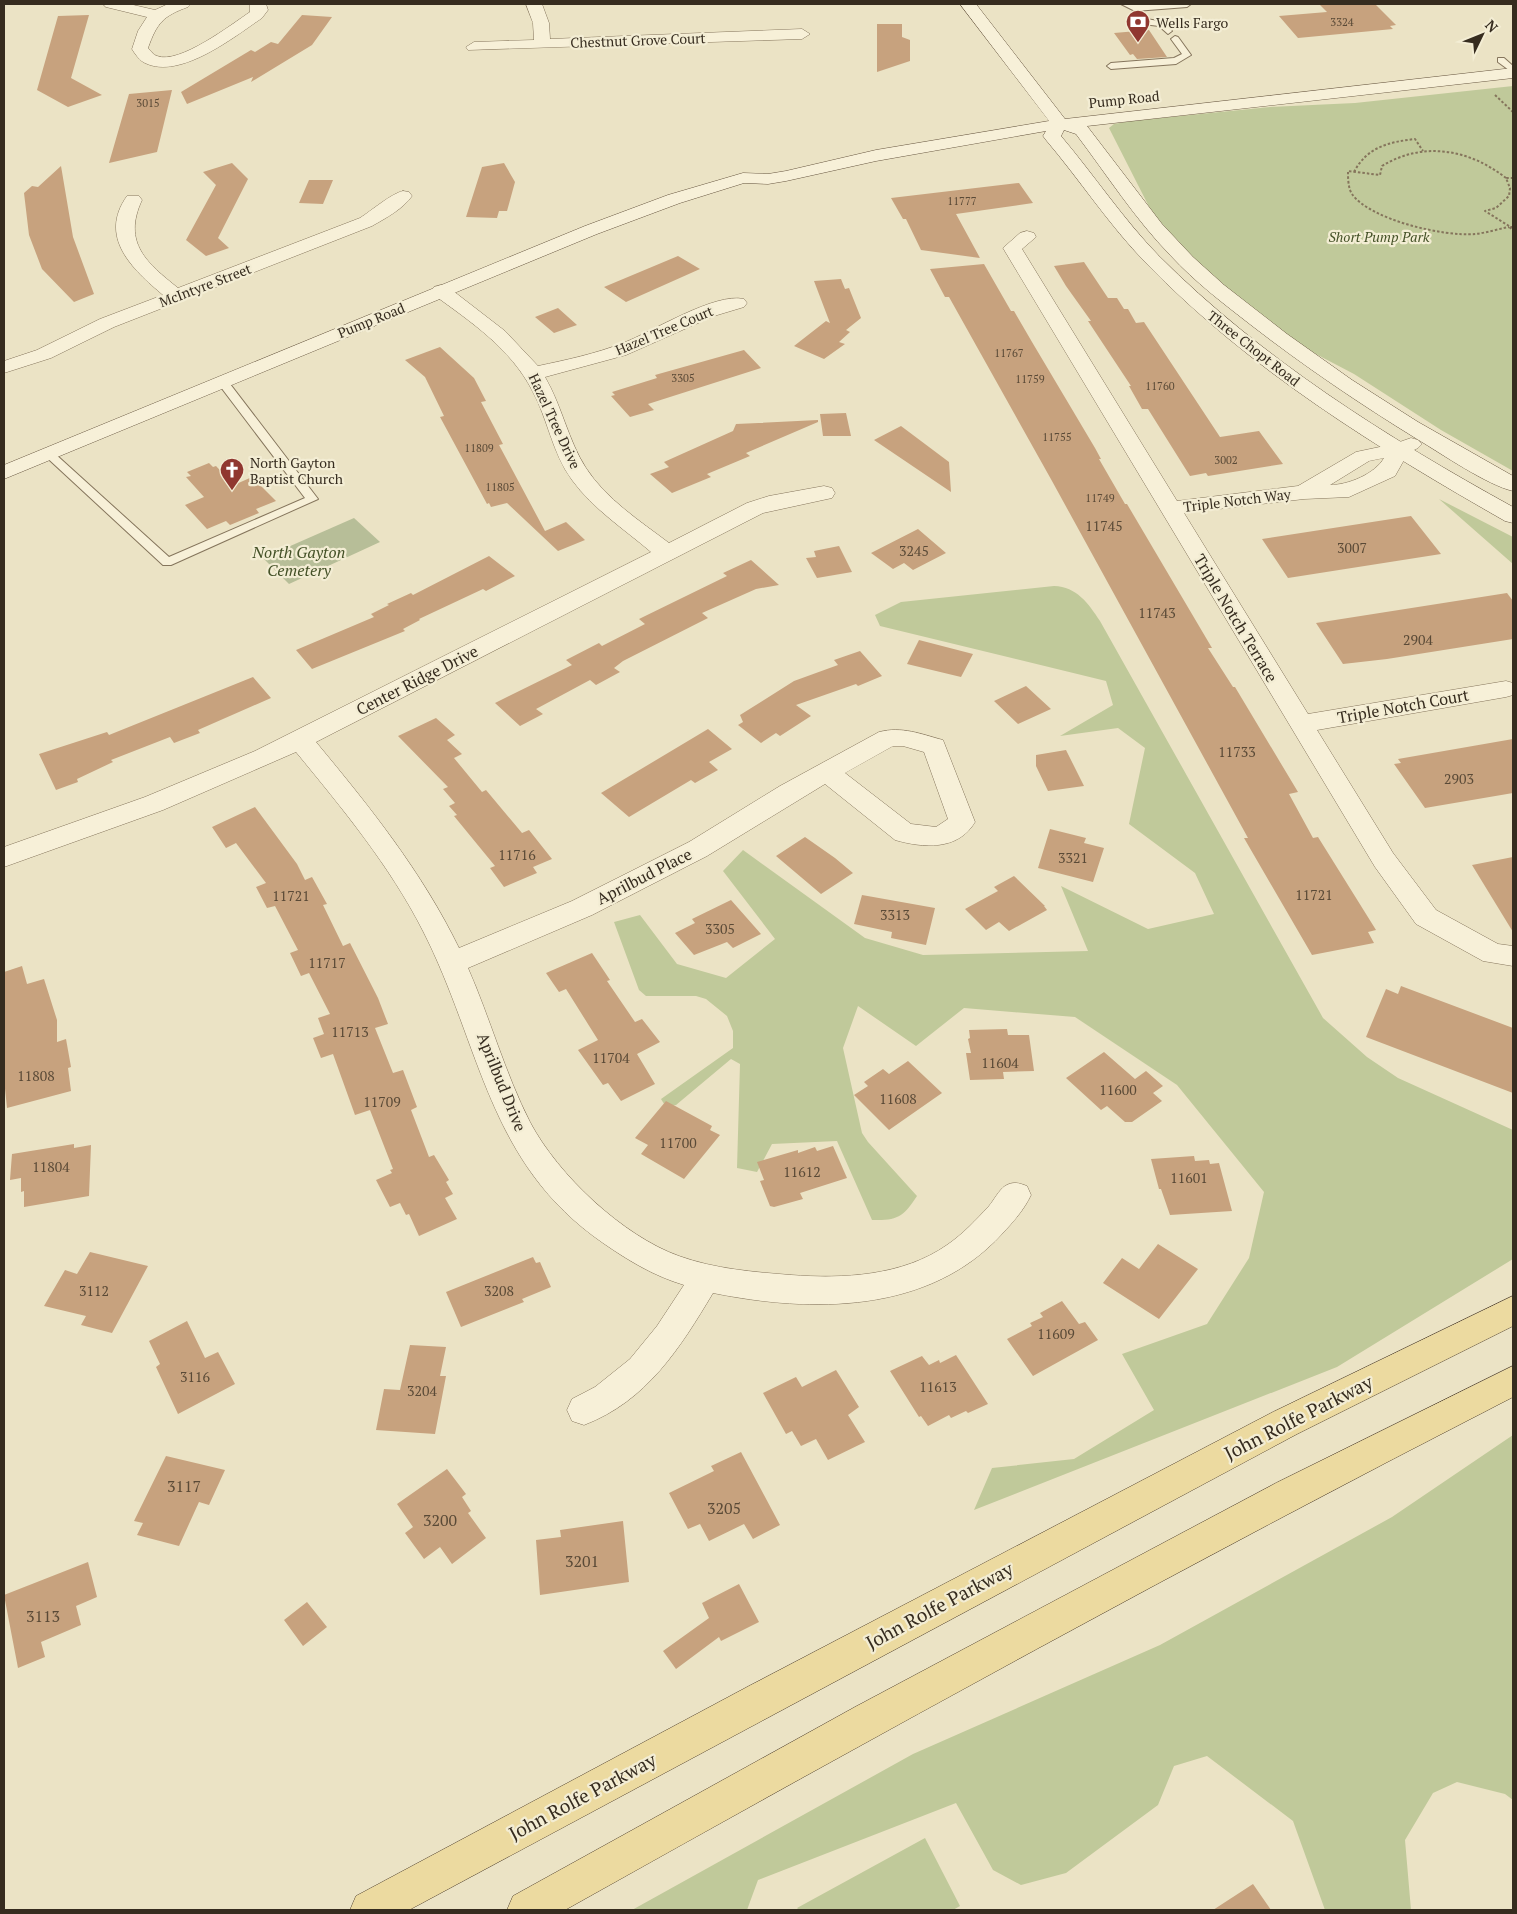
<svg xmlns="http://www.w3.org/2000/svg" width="1517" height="1914" viewBox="0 0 1517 1914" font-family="'PT Serif',serif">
	<rect width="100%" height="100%" fill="#ebe3c5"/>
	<path fill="#c0c99a" d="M1513,86V471L1441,430L1354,374L1268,329L1167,242L1109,128L1114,124L1131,121L1270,107L1355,103Z
		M1439,499L1513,537V564Z
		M1054,586C1077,587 1088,603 1100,621L1323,1018L1367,1057L1398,1078L1513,1130V1259L1337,1367L974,1510L992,1468L1074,1459L1154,1410L1122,1354L1207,1324L1249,1258L1264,1192L1177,1085L1075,1017L964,1008L916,1046L858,1006L843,1048L862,1133L868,1142L917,1196C904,1216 898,1221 872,1220L837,1141L772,1144L757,1172L737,1168L740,1064L731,1059L676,1105L666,1107L661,1099L733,1048V1031L727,1016L706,999L696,996H646L639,990L614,922L640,915L677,964L726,978L775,939L723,871L743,850L865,938L923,955L1088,951L1061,886L1148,929L1214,914L1195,873L1129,824L1145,748L1118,728L1060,736L1113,705L1106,681L880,626L875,615L901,602Z
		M1513,1435V1800L1505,1794L1457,1782L1433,1793L1405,1840L1411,1910H1325L1293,1821L1207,1756L1174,1766L1158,1805L1066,1873L1021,1885L993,1870L956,1803L758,1880L747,1910H632L913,1754L1160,1645L1392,1517Z
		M925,1838L960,1906L953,1910H799L797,1908Z"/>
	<path fill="#b7be98" d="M354,518L380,542L289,584L263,558Z"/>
	<path fill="#c7a27e" d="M1319,4H1375L1396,25L1390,26L1393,29L1298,38L1279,16L1327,12Z
		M89,15L71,78L102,95L68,107L37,90L58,16Z
		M302,15L332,17L312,45L251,82L253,77L187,104L181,92L251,50L255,52L271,42L278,44Z
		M877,24H902V37L910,40V61L877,72Z
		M1149,30L1167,57L1137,59L1133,54L1130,55L1114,33Z
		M172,90L157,152L109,163L129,94Z
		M232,163L248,179L218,238L229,248L206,256L186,240L216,185L203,172Z
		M504,163L515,182L507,211H499L497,218L466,217L482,167Z
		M61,166L73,237L94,294L74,302L42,269L29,235L24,193L32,186L38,187Z
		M309,180H333L323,204L299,203Z
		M1019,183L1033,203L956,214L980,258L921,250L906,219H903L891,198Z
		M678,256L700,269L626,302L604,287Z
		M1084,262L1108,298H1117L1124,309H1128L1136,323L1144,322L1220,437L1259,431L1283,464L1208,476L1206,473L1190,476L1148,409H1142L1129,386H1131L1088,321H1091L1066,286L1054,266Z
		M984,264L1011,311H1014L1032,342L1095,448L1101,459H1099L1125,504H1127L1199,626L1212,648H1208L1233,687H1235L1298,792L1289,794L1313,838L1318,837L1376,930L1368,932L1374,943L1312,955L1244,838H1248L1052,481L949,297H945L930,269Z
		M841,279L845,289L849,288L861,318L846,330L850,332L839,342L845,344L824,359L794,346L826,321L830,323L814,281Z
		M558,308L577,325L554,333L535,317Z
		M440,347L474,378L486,401L481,402L503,444L499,445L545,531L566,522L585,540L558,551L507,503L491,507L489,503L487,504L440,417L444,416L425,377L405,360Z
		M744,350L761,368L648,404L654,410L630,417L611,396L615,395L612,392L657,378L655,375Z
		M846,413L851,436H823L820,414Z
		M818,420V422L746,453L750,456L707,474L711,477L672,493L650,474L669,467L664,462L733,431L736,424Z
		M901,426L949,462L951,492L874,440Z
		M209,463L213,467L216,466L234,485L252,477L276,501L256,509L259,513L230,525L226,521L207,529L185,505L204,497L186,477L191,476L187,472Z
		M1411,516L1441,554L1288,578L1262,539Z
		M918,529L946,553L913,570L904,563L893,569L871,553Z
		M839,546L852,572L817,578L806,558L816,557L814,551Z
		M489,556L515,576L486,591L483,589L419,619L420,620L403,629L405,631L312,669L296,650L374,617L371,614L389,605L387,604L411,593L413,595Z
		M751,560L779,585L756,589L702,613L708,618L623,661L614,668L620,672L596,685L590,680L536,709L543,714L520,726L495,703L572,665L566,660L599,643L602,646L645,624L639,619L727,576L723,573Z
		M1507,593L1513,601V639L1387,659L1343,664L1316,623Z
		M919,640L973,654L961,677L907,664Z
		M860,651L882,676L858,686L856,684L796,705L811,716L780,736L776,733L761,743L738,725L743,722L740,715L794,681L838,665L834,660Z
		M253,677L271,698L198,730L200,733L174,743L170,737L111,760L113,762L77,779L78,782L56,790L39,754L107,732L109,735Z
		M1026,686L1051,709L1018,724L994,701Z
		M436,718L455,735L447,740L462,754L454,758L482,792L486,790L522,833L529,830L552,859L533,867L537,873L504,887L490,868L495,866L454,816L457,815L449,806L455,803L443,789L448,787L398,736Z
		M708,729L732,749L709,762L718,770L695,783L691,780L629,817L601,793Z
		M1513,739V793L1425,808L1394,764L1401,763L1398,759Z
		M1066,750L1084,786L1048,791L1036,766V755Z
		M255,807L297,864L305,880L312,877L327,904L323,905L343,946L350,943L378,998L388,1024L375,1028L393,1073L403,1070L417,1107L411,1110L429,1157L434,1155L449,1180L446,1182L453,1194L445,1198L457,1219L419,1236L409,1214L406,1215L400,1203L390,1207L376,1180L392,1173L390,1170L393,1169L370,1110L355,1115L333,1054L321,1058L313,1038L324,1034L318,1018L330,1014L309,973L301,976L290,953L298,950L275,906L267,908L256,887L266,883L236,843L226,848L212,827Z
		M1050,829L1086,838L1084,843L1104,848L1093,882L1038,868Z
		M805,837L835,858L853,873L821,894L776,856Z
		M1513,857V932L1472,865Z
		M1014,876L1045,906H1044L1047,910L1009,931L999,922L986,930L965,909L998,891L994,887Z
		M862,895L935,908L926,945L891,938L892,932L854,924Z
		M731,900L761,934L733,948L727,942L694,955L675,933L695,923L692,919Z
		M592,953L610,980L607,981L635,1022L642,1019L660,1042L637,1054L655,1084L621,1101L608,1083L603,1085L578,1050L598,1040L566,989L559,992L546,973Z
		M22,966L27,984L44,979L57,1020V1042L66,1039L71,1067L68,1068L71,1091L7,1108L4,1079V972Z
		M1401,986L1513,1028V1093L1366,1037L1386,989L1398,994Z
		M1007,1029L1008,1035H1029L1034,1071L1003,1072L1004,1079L970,1080L966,1053H971L968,1039L970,1038L969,1030Z
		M1104,1052L1135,1079L1146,1071L1163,1086L1153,1093L1162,1101L1132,1122H1125L1107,1106L1101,1110L1066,1078Z
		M908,1061L942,1093L889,1130L854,1095L868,1086L864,1082L883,1069L889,1074Z
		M666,1101L712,1126L710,1130L720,1135L684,1179L641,1154L648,1145L635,1138Z
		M74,1144V1148L91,1145L89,1196L24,1207V1191L21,1192V1178L10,1180L12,1154Z
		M833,1146L847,1178L800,1193L803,1199L774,1207L770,1206L760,1181L764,1180L757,1162L798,1150V1153L815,1147L817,1151Z
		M1194,1156L1195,1161L1209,1160L1210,1164L1219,1163L1232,1211L1170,1215L1161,1189H1159L1151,1159Z
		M1158,1244L1198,1269L1159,1319L1103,1283L1122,1258L1139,1269Z
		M90,1252L148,1266L112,1333L81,1325L86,1316L44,1306L65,1270L77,1274Z
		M533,1257L536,1263L540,1262L551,1287L522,1299L524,1302L461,1327L446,1292Z
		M1062,1301L1079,1324L1085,1322L1098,1340L1033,1376L1007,1339L1032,1326L1030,1323L1043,1317L1040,1313Z
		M187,1321L205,1358L218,1352L235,1384L178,1414L156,1367L160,1364L149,1341Z
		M410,1345L446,1347L440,1376H446L435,1434L376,1430L384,1389L400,1390Z
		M956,1355L988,1404L968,1413L966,1411L951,1418L949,1415L928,1426L921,1416L919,1417L890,1371L922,1356L929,1365L939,1360L940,1363Z
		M836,1370L859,1407L848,1415L865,1442L828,1460L816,1439L801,1446L792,1431L786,1434L763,1393L796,1377L802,1387Z
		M741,1452L780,1525L753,1539L744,1524L709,1541L700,1524L688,1529L669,1493L714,1471L711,1466Z
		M166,1456L225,1470L209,1505L199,1502L179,1546L137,1535L143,1523L134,1521Z
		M447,1469L466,1494L462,1497L471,1511L468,1513L486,1538L452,1564L440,1547L424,1559L405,1533L413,1527L397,1504Z
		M623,1521L629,1582L540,1595L536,1540L561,1537L560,1530Z
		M88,1562L97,1597L76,1606L81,1625L41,1642L45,1657L18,1668L4,1595Z
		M739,1584L759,1622L721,1641L719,1637L676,1669L663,1651L709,1618L702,1603Z
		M307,1602L327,1627L303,1646L284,1620Z
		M1253,1884L1271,1910H1213Z"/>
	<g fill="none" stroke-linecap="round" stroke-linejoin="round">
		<defs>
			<path id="lane" d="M1121,4H1191L1187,7L1135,11Z
				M1146,19L1165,22L1172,31L1168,34L1159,26L1143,24V20Z
				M1175,36L1178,37L1191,55L1176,64L1111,69L1107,66L1111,63L1174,58L1182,54L1171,39Z
				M1498,58H1504L1513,66V73L1498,62Z
				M223,379L227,380L318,499L171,565H163L43,454L49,451L53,452L169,557L305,498L217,382Z"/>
			<path id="street" d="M103,4H129L155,10L168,4H191L188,7C163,16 157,23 148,48C151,51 153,55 157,56C179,65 232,24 250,12V4H266L268,10L262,18C234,37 180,80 145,63C140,61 135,54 132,49L138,31L147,17L106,7Z
				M526,4H542L549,23L550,39L802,29L810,34L802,39L468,50L466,47L474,42L534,40L533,23Z
				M403,191L409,192L412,196C403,209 386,218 372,226L114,327L51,358L4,373V361L37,350L100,319L163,295C132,269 98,237 127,196H139L142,200C122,243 147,263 178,288L360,218C371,211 392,193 403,191Z
				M1027,231L1034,233L1036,237L1022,249L1177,501L1298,486L1356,452L1394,444L1411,438L1418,440L1422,444L1418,448L1408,453L1395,476L1349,497L1304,499L1184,513L1308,714L1506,681L1513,683V695L1506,697L1317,730L1393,853L1436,910L1498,944L1513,946V966L1483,961L1416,924L1375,867L1003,248L1020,233ZM1384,458C1375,474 1348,485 1330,485L1369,461Z
				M441,285L448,287L505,331L538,366C566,360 595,354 623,343C652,332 715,292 744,299L747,303L744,307L714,316L626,355L545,377C562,406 568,440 586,468C606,499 640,521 669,543L747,503L769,496L824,486L832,488L835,493L832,498L763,513L316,742C370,807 422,872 459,948L572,901L689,842L780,786L879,732C902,726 921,734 943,740L975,822C958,851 923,848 895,840L825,784L707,856L592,915L468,968C490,1018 505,1073 530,1122C558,1175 623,1236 679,1256C715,1269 754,1272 791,1275C843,1279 903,1276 947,1245C963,1234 976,1220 989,1206C994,1200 999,1190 1005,1186C1013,1181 1019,1183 1027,1186L1031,1195C1024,1210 1013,1222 1002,1234C929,1314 812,1313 713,1293C680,1348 647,1401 584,1425L572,1421L567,1410L572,1399L595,1387L630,1359L657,1326L684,1285C654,1276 629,1261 603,1243C487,1163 482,1047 423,931C390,866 342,808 296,752L163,810L4,867V847L145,797L255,751L651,552C624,529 593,509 572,480C552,453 548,419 532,390C510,348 471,322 434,295L431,291L434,287ZM893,746H903L924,752L948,819L936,827L911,824L845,773Z"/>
			<path id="secondary" d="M960,4H976L1065,119L1513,68V78L1087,126L1162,224L1193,257L1224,285L1287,334L1352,380L1418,422L1513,476V491C1487,485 1442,454 1417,439C1360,404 1304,366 1251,325C1224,304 1195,282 1171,256C1135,219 1107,175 1076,134L1064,130L1061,136C1094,175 1123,219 1159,256C1262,359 1386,437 1513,507V523L1505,521C1377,448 1250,370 1146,263C1109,225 1080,180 1046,140L1043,136L1046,131L876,161L786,181L768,184L744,183L680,203L597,234L4,479V465L585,226L668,195L743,173L768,174L786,171L876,150L1049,121Z"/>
			<path id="primary" d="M1513,1296V1326L1297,1434L409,1910H350L356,1896L749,1686L1273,1412Z
				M1513,1366V1397C1193,1561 879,1734 565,1910H507L513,1896L855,1707L1276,1483Z"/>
		</defs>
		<use href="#lane" stroke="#85755c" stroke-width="2"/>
		<use href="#street" stroke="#85755c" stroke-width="1"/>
		<use href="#secondary" stroke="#675640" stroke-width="1"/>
		<use href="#primary" stroke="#534330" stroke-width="1"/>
		<path stroke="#85755c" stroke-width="2" stroke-dasharray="2.5 2" stroke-linecap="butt" d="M1495,95L1513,112
			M1354,172C1367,147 1389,142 1415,139L1423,151
			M1506,178C1469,149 1423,141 1382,166L1380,175L1348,171C1348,178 1348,188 1352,194C1370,220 1445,237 1475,234C1486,233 1498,229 1509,227
			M1509,226L1485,211L1496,208L1509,196L1510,188L1506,178H1513
			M1513,227H1509L1513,230"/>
		<use href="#lane" fill="#f7f0d8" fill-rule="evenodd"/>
		<use href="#street" fill="#f7f0d8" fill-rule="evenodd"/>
		<use href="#secondary" fill="#f7f0d8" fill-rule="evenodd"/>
		<use href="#primary" fill="#ecdaa0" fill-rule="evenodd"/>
	</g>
	<defs>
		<symbol id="bank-pin" viewBox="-11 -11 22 30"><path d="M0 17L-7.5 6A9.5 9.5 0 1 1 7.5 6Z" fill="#903730" stroke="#f3edd4"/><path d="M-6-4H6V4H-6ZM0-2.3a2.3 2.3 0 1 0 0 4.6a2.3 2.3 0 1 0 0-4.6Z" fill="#fff"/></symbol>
		<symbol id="church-pin" viewBox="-11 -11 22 30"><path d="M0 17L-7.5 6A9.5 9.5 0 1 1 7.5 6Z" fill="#903730" stroke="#f3edd4"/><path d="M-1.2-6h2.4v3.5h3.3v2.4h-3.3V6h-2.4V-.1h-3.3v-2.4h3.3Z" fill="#fff"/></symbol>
	</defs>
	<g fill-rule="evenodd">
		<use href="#bank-pin" x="1124" y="8" width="28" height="38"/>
		<use href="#church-pin" x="218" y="456" width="28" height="38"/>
	</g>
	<g text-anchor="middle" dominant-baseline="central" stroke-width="4.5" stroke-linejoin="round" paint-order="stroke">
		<g font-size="11" fill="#5a4a37">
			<text x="1342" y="22">3324</text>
			<text x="148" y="103">3015</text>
			<text x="962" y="201">11777</text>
			<text x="1009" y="353">11767</text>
			<text x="683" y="378">3305</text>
			<text x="1030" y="379">11759</text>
			<text x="1160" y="386">11760</text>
			<text x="1057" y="437">11755</text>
			<text x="479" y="448">11809</text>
			<text x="1226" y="460">3002</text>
			<text x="500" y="487">11805</text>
			<text x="1100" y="498">11749</text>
		</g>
		<g font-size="14" fill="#362c1f" stroke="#f3edd4" text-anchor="start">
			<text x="1156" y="22">Wells Fargo</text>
			<text x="250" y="462">North Gayton<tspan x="250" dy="16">Baptist Church</tspan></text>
		</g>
		<g font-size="14" fill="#362c1f" stroke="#f3edd4">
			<text transform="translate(638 40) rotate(-2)">Chestnut Grove Court</text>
			<text transform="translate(1124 99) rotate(-6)">Pump Road</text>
			<text transform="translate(205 285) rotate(-21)">McIntyre Street</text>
			<text transform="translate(371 320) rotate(-22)">Pump Road</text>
			<text transform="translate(664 330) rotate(-23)">Hazel Tree Court</text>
			<text transform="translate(1254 348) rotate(38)">Three Chopt Road</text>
			<text transform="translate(555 421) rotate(65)">Hazel Tree Drive</text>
			<text transform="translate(1237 500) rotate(-7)">Triple Notch Way</text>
		</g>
		<g font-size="14" font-style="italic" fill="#445127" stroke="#f3edd4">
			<text x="1379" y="236">Short Pump Park</text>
		</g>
		<g font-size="14" fill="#5a4a37">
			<text x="1104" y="525">11745</text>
			<text x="1352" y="547">3007</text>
			<text x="914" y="550">3245</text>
			<text x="1157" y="612">11743</text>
			<text x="1418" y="639">2904</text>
			<text x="1237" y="751">11733</text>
			<text x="1459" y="778">2903</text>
			<text x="517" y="854">11716</text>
			<text x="1073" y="857">3321</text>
			<text x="1314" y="894">11721</text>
			<text x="291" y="895">11721</text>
			<text x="895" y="914">3313</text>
			<text x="720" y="928">3305</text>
			<text x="327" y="962">11717</text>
			<text x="350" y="1031">11713</text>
			<text x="611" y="1057">11704</text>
			<text x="1000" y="1062">11604</text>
			<text x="36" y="1075">11808</text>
			<text x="1118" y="1089">11600</text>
			<text x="898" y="1098">11608</text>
			<text x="382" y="1101">11709</text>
			<text x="678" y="1142">11700</text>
			<text x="51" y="1166">11804</text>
			<text x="802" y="1171">11612</text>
			<text x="1189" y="1177">11601</text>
			<text x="94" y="1290">3112</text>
			<text x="499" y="1290">3208</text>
			<text x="1056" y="1333">11609</text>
			<text x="195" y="1376">3116</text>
			<text x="938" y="1386">11613</text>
			<text x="422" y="1390">3204</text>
		</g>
		<g font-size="16" font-style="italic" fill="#445127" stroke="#f3edd4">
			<text x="299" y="552">North Gayton<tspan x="299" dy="18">Cemetery</tspan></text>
		</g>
		<g font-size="16" fill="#362c1f" stroke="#f3edd4">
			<text transform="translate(1236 618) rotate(59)">Triple Notch Terrace</text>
			<text transform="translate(417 680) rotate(-27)">Center Ridge Drive</text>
			<text transform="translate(1403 706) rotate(-10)">Triple Notch Court</text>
			<text transform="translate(644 876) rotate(-27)">Aprilbud Place</text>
			<text transform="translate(502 1082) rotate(68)">Aprilbud Drive</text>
		</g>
		<g font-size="16" fill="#5a4a37">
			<text x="184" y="1486">3117</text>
			<text x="724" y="1508">3205</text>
			<text x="440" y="1520">3200</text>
			<text x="582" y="1561">3201</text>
			<text x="43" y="1616">3113</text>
		</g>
		<g font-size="19" fill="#362c1f" stroke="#f3edd4">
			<text transform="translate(1298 1417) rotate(-27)">John Rolfe Parkway</text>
			<text transform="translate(939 1605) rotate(-28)">John Rolfe Parkway</text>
			<text transform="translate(582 1796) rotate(-28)">John Rolfe Parkway</text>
		</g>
	</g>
	<rect width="1517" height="1914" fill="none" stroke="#362c1f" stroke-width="10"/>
	<g transform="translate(1482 35) rotate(47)" stroke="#f3edd4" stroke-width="4" paint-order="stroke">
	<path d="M0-4L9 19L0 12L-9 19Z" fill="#362c1f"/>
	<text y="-8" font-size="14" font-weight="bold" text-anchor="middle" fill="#362c1f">N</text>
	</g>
</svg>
